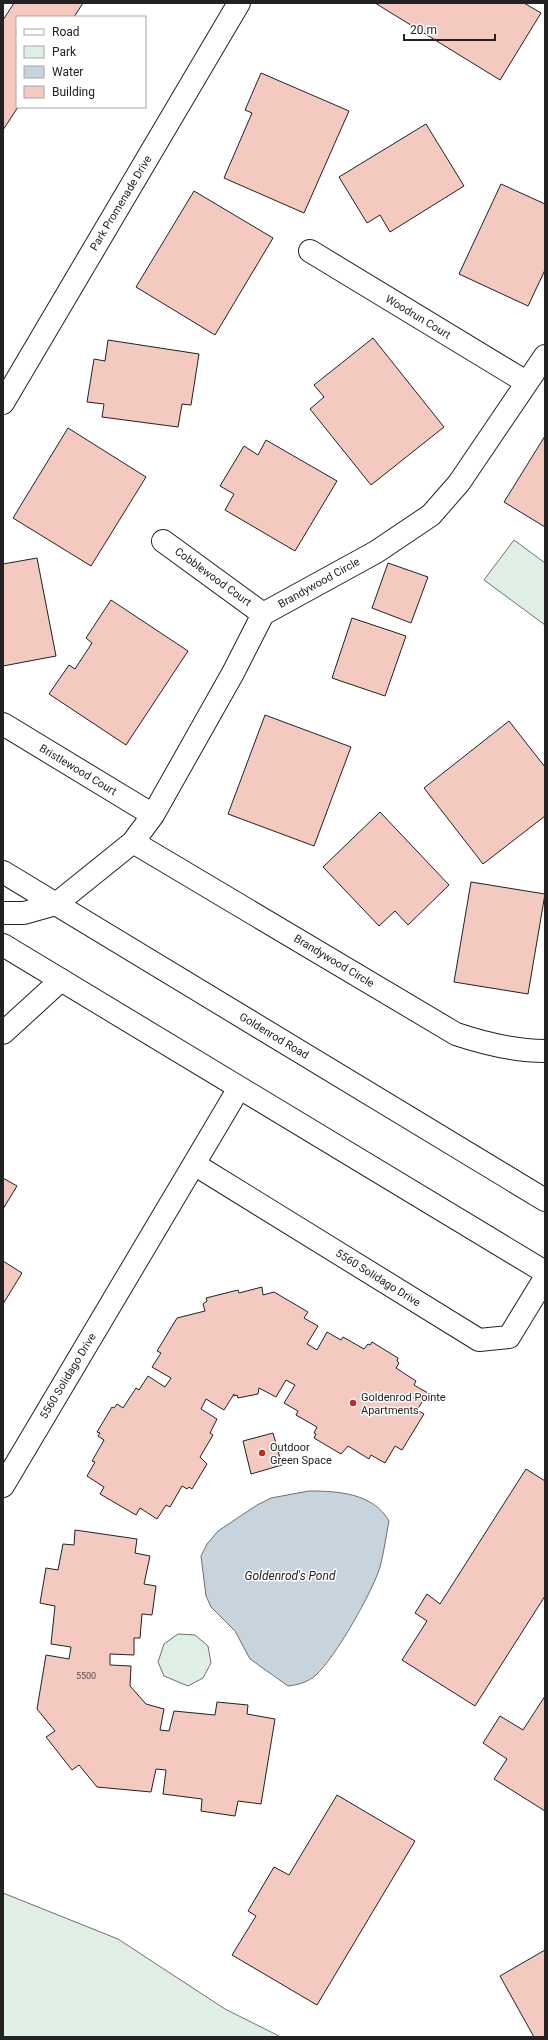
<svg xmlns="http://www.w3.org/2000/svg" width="548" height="2040" viewBox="0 0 548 2040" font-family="Roboto,sans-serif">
	<rect width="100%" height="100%" fill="#fff"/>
	<path fill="#e0efe3" stroke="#6f6f6f" d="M514,540L545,563V625L484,580Z
		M178,1634L195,1635L208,1646L211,1663L203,1678L188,1686L164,1676L158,1662L164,1644Z
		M3,1893L118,1939L225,2009L281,2037H3Z"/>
	<path fill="#c7d3dd" stroke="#6f6f6f" d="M309,1491C338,1491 373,1493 389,1521C386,1536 384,1552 380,1567C373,1591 335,1658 316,1675C308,1682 298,1685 288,1686L250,1659L235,1631L211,1607L206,1596L201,1556L207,1544L218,1531L257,1505L271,1498Z"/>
	<path fill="#f3c9c0" stroke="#222" d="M14,3H83L74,17H17L18,107L3,130V20Z
		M375,3H524L541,13L500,80Z
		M261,73L349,111L304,213L224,178L252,113L245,110Z
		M426,124L464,186L390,232L380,215L367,223L339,177Z
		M501,184L545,204V270L528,306L459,274Z
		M194,191L273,238L215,335L136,287Z
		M373,338L444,427L371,485L310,409L324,397L314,385Z
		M108,340L199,354L191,405L182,404L178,427L102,417L104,404L87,402L94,359L105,361Z
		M68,428L146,477L91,566L13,518Z
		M545,436V527L504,502Z
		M266,440L337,481L295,551L225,510L234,494L220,486L244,446L258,455Z
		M37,558L56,656L3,666V564Z
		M388,563L428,577L411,623L372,608Z
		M111,600L188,651L126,745L49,694L69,665L75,669L92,643L86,638Z
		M352,618L406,636L385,696L332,678Z
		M265,715L351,747L314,846L228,814Z
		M509,721L545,767V816L483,864L424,788Z
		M380,812L449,885L408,925L395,911L379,926L323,867Z
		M471,882L545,894L528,994L454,982Z
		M3,1178L17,1186L3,1209Z
		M3,1261L22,1273L3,1304Z
		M262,1287L263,1295L274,1292L308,1312L304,1318L318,1326L307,1344L317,1350L327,1332L341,1340L343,1337L364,1349L368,1344L370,1345L372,1342L398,1358L397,1361L399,1363L396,1368L416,1381L414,1385L428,1393L417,1410L424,1414L402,1450L395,1446L385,1463L371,1455L369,1459L348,1446L341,1454L314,1438L316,1434L314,1433L317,1427L296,1415L298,1411L284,1403L295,1385L286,1380L276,1397L259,1388L258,1394L238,1398L237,1395L234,1396V1394L224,1410L206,1399L201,1409L217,1419L210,1433L213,1435L200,1457L207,1464L192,1489L189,1487L187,1489L182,1486L170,1507L166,1505L157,1519L140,1508L136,1515L100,1494L104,1487L87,1476L95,1462L92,1461L104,1440L98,1436L100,1433L97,1432L112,1407L114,1408L117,1404L123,1408L136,1388L139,1390L148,1376L165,1387L171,1378L152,1367L161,1353L157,1351L177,1318L205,1311L203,1304L207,1301L206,1298L238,1290L239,1293Z
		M273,1433L282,1465L251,1474L243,1441Z
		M526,1469L545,1481V1596L475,1706L402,1660L427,1621L415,1613L427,1594L440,1604Z
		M75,1530L137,1539L135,1553L150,1556L144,1584L156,1586L152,1615L142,1614L140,1638H134V1655L110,1654V1665L131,1666L130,1686L146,1704L164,1709L160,1730L169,1731L174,1711L215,1715L217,1702L248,1705L247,1714L275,1719L261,1804L238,1801L235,1816L201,1811L202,1799L163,1794L166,1770L156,1769L151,1792L97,1787L79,1765L72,1770L46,1737L55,1731L37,1709L46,1655L69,1659L71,1647L51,1644L55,1606L40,1603L46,1568L58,1570L63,1544L74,1545Z
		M545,1696V1811L494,1779L507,1759L483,1743L500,1716L523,1730Z
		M337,1795L415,1841L317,2005L232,1955L256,1916L248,1911L274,1867L289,1875Z
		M545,1950V2037H534L500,1976Z"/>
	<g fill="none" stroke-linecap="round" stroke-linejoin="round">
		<defs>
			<path id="minor" d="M310,251L526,382
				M3,403L239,3
				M163,541L263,614
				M3,724L153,815
				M133,842L456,1034C486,1044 514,1051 545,1051
				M56,904L133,842L153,815L233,673L263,614L376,552L431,515L459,483L545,356
				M3,1033L61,980
				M239,1088L194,1164L479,1340L509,1337L545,1278
				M3,1486L194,1164"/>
			<path id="major" d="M3,872L545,1200
				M3,913H24L56,904
				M3,945L545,1272"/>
		</defs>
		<use href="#minor" stroke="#222" stroke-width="24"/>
		<use href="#major" stroke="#222" stroke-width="24"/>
		<use href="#minor" stroke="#fff" stroke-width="22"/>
		<use href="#major" stroke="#fff" stroke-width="22"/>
	</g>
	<g fill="#c62828" stroke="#fff" stroke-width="1.5">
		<circle cx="353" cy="1403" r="4"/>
		<circle cx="262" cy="1453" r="4"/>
	</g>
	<g text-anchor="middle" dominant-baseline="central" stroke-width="3" stroke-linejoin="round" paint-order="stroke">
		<g font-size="9" fill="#564c4a">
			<text x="86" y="1676">5500</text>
		</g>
		<g font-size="11" fill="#222" stroke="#fff">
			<text transform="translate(121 203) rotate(-59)">Park Promenade Drive</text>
			<text transform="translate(418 317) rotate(31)">Woodrun Court</text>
			<text transform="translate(213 577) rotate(36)">Cobblewood Court</text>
			<text transform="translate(319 583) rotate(-29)">Brandywood Circle</text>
			<text transform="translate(78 770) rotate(31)">Bristlewood Court</text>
			<text transform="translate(334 961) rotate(31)">Brandywood Circle</text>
			<text transform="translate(274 1036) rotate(31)">Goldenrod Road</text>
			<text transform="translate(378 1278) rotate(32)">5560 Solidago Drive</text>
			<text transform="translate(68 1376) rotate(-59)">5560 Solidago Drive</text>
		</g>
		<g font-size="11" fill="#222" stroke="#fff" text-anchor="start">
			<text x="361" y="1397">Goldenrod Pointe<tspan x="361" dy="13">Apartments</tspan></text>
			<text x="270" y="1447">Outdoor<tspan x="270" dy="13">Green Space</tspan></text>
		</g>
		<g font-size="12" font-style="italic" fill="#222" stroke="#fff">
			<text x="290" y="1576">Goldenrod's Pond</text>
		</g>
	</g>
	<rect width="548" height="2040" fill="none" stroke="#222222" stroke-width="8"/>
	<rect x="16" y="16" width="130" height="92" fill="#ffffff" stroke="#a7a7a7"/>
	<rect x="24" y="29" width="20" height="6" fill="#ffffff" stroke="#a7a7a7"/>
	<text x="52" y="36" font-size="12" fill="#222222">Road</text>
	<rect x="24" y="46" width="20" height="12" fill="#e0efe3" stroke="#a7a7a7"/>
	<text x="52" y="56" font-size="12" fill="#222222">Park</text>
	<rect x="24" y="66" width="20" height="12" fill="#c7d3dd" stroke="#a7a7a7"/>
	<text x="52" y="76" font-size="12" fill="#222222">Water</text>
	<rect x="24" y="86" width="20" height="12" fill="#f3c9c0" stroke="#a7a7a7"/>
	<text x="52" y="96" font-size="12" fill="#222222">Building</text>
	<path d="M404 34v6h91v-6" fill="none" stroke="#222222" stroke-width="2"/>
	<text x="410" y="34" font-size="12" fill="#222222" stroke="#ffffff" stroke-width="3" paint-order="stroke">20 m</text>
</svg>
